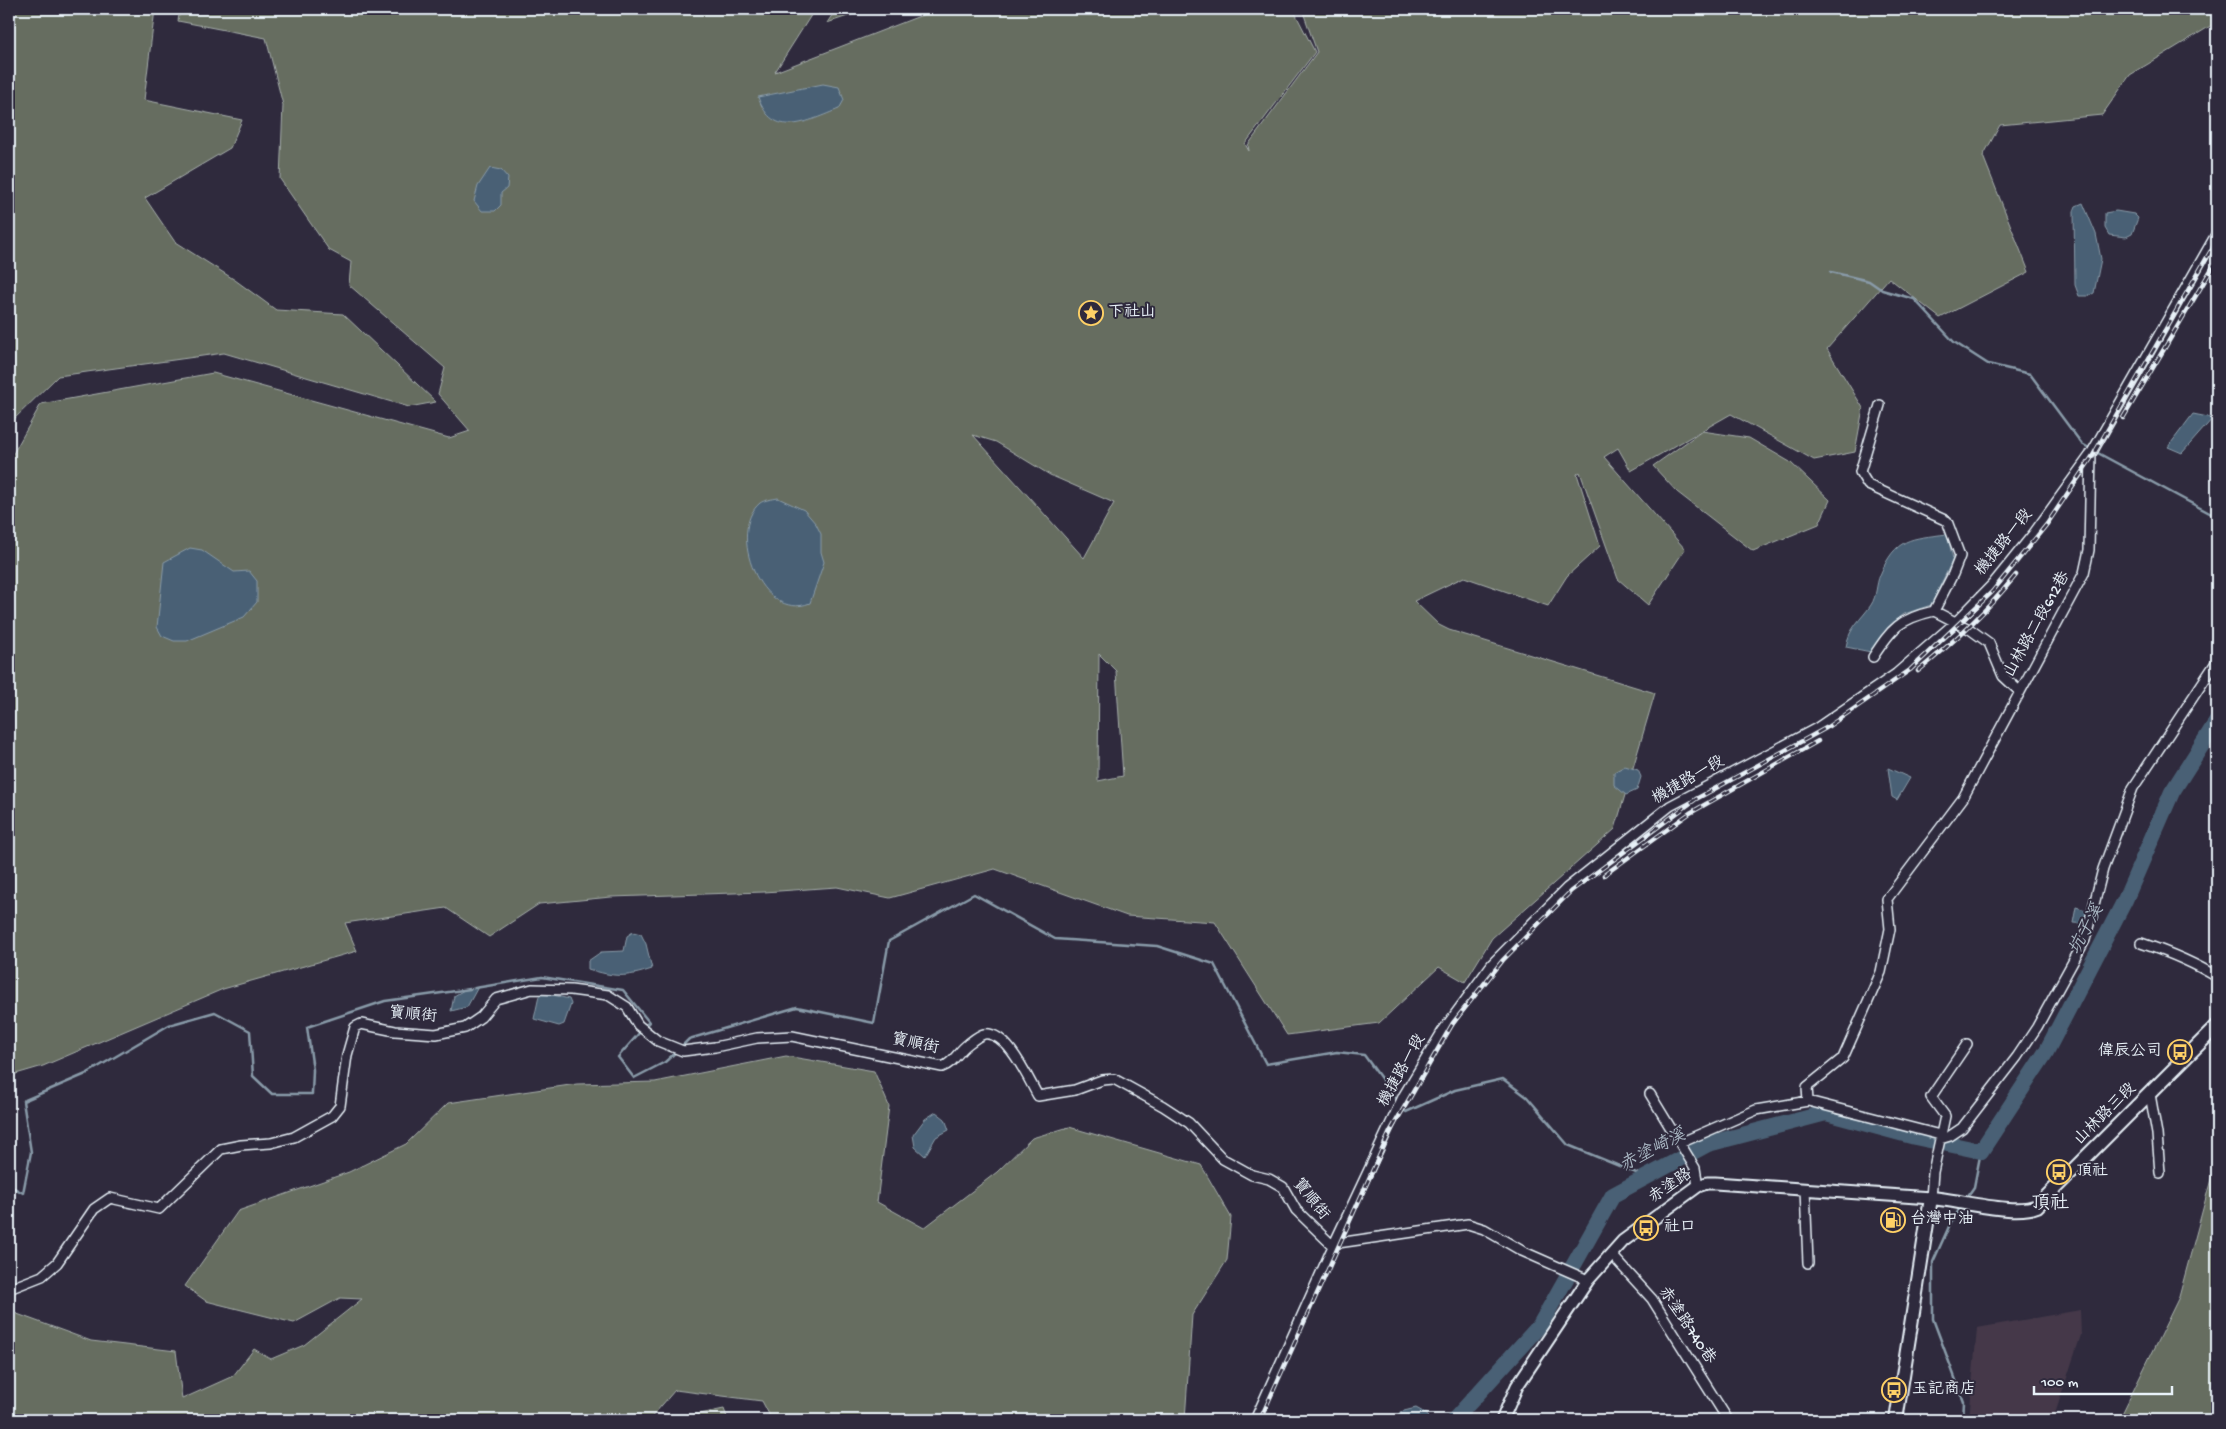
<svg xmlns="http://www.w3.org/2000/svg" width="2226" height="1429" viewBox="0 0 2226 1429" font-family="'Gochi Hand','LXGW WenKai TC',sans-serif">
	<rect width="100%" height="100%" fill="#2f2a3d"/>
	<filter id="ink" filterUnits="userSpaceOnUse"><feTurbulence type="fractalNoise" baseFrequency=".02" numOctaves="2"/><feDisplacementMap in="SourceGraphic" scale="10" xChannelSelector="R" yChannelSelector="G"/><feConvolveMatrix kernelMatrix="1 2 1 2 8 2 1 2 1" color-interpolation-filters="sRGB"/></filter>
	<g filter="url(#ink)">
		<path fill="#443949" d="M2080,1310L2081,1335L2053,1420H1969L1977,1328Z"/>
		<path fill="#666d60" stroke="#a7afac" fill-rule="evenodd" d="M9,9H155L144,100L242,120L230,148L145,198L175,242L235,280L276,310L343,314L436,402L409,407L224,353L58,376L9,424Z
			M180,9H815L775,72L938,9H1293L1315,52L1245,144L1249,151L1248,145L1317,52L1302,9H2217V22L2130,75L2102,115L2000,125L1983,156L2029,272L1940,318L1889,278L1827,349L1863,408L1855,452L1814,460L1731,414L1631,471L1618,448L1604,457L1685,549L1648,605L1618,579L1580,472L1577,474L1600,546L1567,576L1548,606L1464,577L1414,601L1439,625L1449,630L1655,693L1615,829L1492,938L1465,982L1439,967L1379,1023L1287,1035L1215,922L1127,916L995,869L890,898L837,887L764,892L611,897L539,904L489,937L446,908L345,923L357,951L223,989L43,1066L9,1076V461L41,404L213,373L449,438L470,431L438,394L445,368L349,285L351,262L329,250L280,179L283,105L266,38L178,21ZM973,435L996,442L1050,475L1114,503L1084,558ZM1099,654L1116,671L1123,776L1098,781Z
			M836,9H869L827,23Z
			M1702,431L1749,438L1790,462L1830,500L1819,524L1753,551L1677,492L1653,466Z
			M786,1056L874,1071L889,1106L877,1202L924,1228L997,1172L1032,1138L1069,1127L1201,1165L1231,1217L1227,1260L1192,1315L1185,1420H772L762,1401L675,1390L649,1420H9V1311L91,1341L176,1351L182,1399L233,1376L254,1349L271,1359L304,1345L362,1299L340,1298L294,1323L206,1301L185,1286L238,1211L349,1172L406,1144L448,1103L577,1084L655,1082Z
			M2217,1157V1420H2119L2179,1297Z
			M724,1409L728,1420H671Z"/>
		<path fill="#4a6174" stroke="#899ba9" d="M823,84L839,87L844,100L839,109C808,121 773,141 758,97Z
			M490,168L501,170L508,178L507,188L501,193V205L495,211H482L474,201L478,186Z
			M2083,203L2096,234L2101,259L2094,293L2088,296H2079L2075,285L2074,211L2076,206Z
			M2116,211L2134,214L2138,218L2132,234L2126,237L2109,235L2105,228V213Z
			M2193,414L2213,418L2182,453L2168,447Z
			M778,498L804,510L816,524L821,534V552L824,562L810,603C761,623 726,531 760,503C764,500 773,499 778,498Z
			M1947,534L1953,559L1931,605L1904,614L1887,628L1871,652L1846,647C1849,627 1861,620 1871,605C1877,596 1876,584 1880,575C1896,537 1910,539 1947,534Z
			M190,548L202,550L234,572L249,571L257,581V602L244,617L187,641H174L162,636L157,627L164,562Z
			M1625,766L1638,770L1641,777L1637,790L1626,795L1614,785V772Z
			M1888,768L1910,778L1897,800L1892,797Z
			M2076,907L2089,911L2087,924L2073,923Z
			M633,932L641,934L646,944L652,969C625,978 614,977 588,969V961L601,952L624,951L627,936Z
			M478,987L467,1007L451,1011L454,996L464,990Z
			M545,993L569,999L571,1004L564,1024L559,1026L534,1019L539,996Z
			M936,1112L945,1119L949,1130L936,1137L925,1156L915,1147L913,1135L925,1119Z
			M1416,1408L1427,1414L1428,1420H1397L1400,1412Z"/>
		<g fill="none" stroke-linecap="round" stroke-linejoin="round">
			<path stroke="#899ba9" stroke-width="2.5" d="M1831,272L1869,281L1882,290L1914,299L1954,342L1988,364L2030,374L2082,444L2091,449
				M2096,452L2217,517
				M475,988L542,977L623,990L649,1022L645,1026
				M641,1031L618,1057L634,1078L665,1062L676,1052
				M680,1048L689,1039L797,1007L874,1023L889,941L974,894L1055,939L1157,946L1214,964L1266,1064L1337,1052L1364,1055L1399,1103
				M1402,1107L1406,1112L1455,1090L1503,1079L1527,1097L1568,1145L1646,1177
				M9,1185L23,1193L31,1152L23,1101L86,1074L169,1025L215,1012L250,1031L253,1076L272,1094H312L313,1070L307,1027L385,1001L470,989
				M1965,1200L1974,1187L1981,1151
				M1961,1207L1951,1222L1933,1262V1319L1964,1402L1963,1420"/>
			<path stroke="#4a6174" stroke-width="16" d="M1454,1420L1540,1325L1613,1195L1708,1144L1826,1113L1915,1137L1981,1151L2046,1052L2125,900L2172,792L2217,721"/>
			<defs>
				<path id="minor" d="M1880,405L1860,472L1868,485L1947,521L1960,556L1953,574L1934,611
					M1934,611L1971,630L1989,643L2003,676L2019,691
					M1873,657C1892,628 1899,619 1934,611
					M2141,943C2168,952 2193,962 2217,977
					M1650,1094L1695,1168L1698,1186
					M2150,1094L2157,1134L2160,1173
					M1808,1101L1940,1135
					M1940,1139L1950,1136L1962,1128L2017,1057L2037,1027L2085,940L2103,869L2133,788L2217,661
					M1680,1143L1756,1110L1808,1101L1807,1087L1843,1058L1881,972L1890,929L1887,899L1963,798L2084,573L2089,550L2091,453
					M1805,1189L1808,1263
					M1931,1198L1933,1172L1945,1116L1931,1097L1967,1044
					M1611,1254L1652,1299L1728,1420
					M9,1289L42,1276L57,1263L94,1209L110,1198L159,1209L221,1149L241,1145L271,1143L294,1137L332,1116L340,1106L347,1055L355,1027L361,1024L395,1031L436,1034L465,1028L481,1017L496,999L532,989L571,990L608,995L627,1007L638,1025L658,1041L683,1051L715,1047L757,1038L792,1036L942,1067C954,1063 957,1052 968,1044C972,1041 979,1035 984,1034C1008,1031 1028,1079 1038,1096L1075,1090L1102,1080L1114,1079L1163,1106L1189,1123L1223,1159L1252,1175L1269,1179L1283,1187L1296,1210L1331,1244L1468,1224L1484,1229L1522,1251L1588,1280
					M1255,1420L1334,1244L1404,1095L1442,1032L1492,964L1567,888L1670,806L1817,728L1896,674L1956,622L1992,585L2034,533L2091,454L2217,233"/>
				<path id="tertiary" d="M1502,1420L1517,1386L1588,1280L1623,1241L1698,1186L1707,1183H1715L1931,1198"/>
				<path id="secondary" d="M1896,1420L1931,1198C1959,1200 2015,1216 2037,1206L2217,1026"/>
			</defs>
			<use href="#minor" stroke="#e8f1f8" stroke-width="12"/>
			<use href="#tertiary" stroke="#e8f1f8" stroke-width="15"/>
			<use href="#secondary" stroke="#e8f1f8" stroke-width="16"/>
			<use href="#minor" stroke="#2f2a3d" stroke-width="9"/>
			<use href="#tertiary" stroke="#2f2a3d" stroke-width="11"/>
			<use href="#secondary" stroke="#2f2a3d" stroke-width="12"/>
			<defs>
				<path id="rail" d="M2123,418L2217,260
					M1918,671C1954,642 1987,611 2016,575
					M1604,875L1690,813L1818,741
					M1260,1420L1390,1132L1453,1023L1503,960L1571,891L1696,799L1826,728L1910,670L1992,592L2047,524L2092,457L2217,240"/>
			</defs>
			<use href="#rail" stroke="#e8f1f8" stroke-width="4.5"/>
			<use href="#rail" stroke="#2f2a3d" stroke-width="2.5" stroke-dasharray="8" stroke-linecap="butt"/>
		</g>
	</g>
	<defs>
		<symbol id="sight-ring" viewBox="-11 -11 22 22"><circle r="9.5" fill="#2f2a3d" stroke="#ffd166" stroke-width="1.5"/><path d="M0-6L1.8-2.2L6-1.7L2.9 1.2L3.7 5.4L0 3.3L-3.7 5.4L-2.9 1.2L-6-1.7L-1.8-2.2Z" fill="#ffd166"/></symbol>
		<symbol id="bus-ring" viewBox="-11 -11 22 22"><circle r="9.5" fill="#2f2a3d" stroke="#ffd166" stroke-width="1.5"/><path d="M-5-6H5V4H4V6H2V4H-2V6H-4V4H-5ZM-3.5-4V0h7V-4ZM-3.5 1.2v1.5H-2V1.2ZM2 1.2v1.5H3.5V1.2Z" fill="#ffd166"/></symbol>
		<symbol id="fuel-ring" viewBox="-11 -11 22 22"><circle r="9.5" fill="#2f2a3d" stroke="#ffd166" stroke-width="1.5"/><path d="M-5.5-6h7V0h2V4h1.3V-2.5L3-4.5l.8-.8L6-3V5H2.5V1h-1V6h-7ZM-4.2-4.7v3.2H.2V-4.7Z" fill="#ffd166"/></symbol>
	</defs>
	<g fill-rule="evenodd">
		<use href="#sight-ring" x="1077" y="299" width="28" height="28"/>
		<use href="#bus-ring" x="2166" y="1038" width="28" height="28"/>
		<use href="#bus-ring" x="2045" y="1158" width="28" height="28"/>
		<use href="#fuel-ring" x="1879" y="1206" width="28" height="28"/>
		<use href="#bus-ring" x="1632" y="1214" width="28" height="28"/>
		<use href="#bus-ring" x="1880" y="1376" width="28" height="28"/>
	</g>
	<g text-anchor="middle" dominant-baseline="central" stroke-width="4" stroke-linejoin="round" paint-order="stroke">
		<g font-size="16" fill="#e8f1f8" stroke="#2f2a3d" text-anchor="start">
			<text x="1108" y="313">下社山</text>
			<text x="2162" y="1052" text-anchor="end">偉辰公司</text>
			<text x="2076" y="1172">頂社</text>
			<text x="1910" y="1220">台灣中油</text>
			<text x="1664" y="1228">社口</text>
			<text x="1912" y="1390">玉記商店</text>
		</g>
		<g font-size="16" fill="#e8f1f8" stroke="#2f2a3d">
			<text transform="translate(2005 543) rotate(-51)">機捷路一段</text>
			<text transform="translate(2038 625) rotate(-61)">山林路二段612巷</text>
			<text transform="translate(1689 781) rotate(-30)">機捷路一段</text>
			<text transform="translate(413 1016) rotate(5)">寶順街</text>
			<text transform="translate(915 1045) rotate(12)">寶順街</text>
			<text transform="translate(1403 1071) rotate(-61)">機捷路一段</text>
			<text transform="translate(2106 1115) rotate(-45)">山林路三段</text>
			<text transform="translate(1671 1187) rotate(-34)">赤塗路</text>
			<text transform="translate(1310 1200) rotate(51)">寶順街</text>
			<text transform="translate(1686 1326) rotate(56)">赤塗路740巷</text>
		</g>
		<g font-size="18" font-style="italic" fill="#a9b7c3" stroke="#2f2a3d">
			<text transform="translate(2087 930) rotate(-62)">坑子溪</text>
			<text transform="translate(1653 1151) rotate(-28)">赤塗崎溪</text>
		</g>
		<g font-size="19" fill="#e8f1f8" stroke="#2f2a3d">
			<text x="2050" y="1204">頂社</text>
		</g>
	</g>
	<rect width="2226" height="1429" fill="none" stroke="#2f2a3d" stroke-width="30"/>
	<rect x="15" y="15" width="2196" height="1399" fill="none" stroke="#e8f1f8" stroke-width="2" filter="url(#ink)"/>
	<path d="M2034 1386v8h138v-8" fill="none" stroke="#e8f1f8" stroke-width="2.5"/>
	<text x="2041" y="1386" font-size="15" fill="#e8f1f8" stroke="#2f2a3d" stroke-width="4" paint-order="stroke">100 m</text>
</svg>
